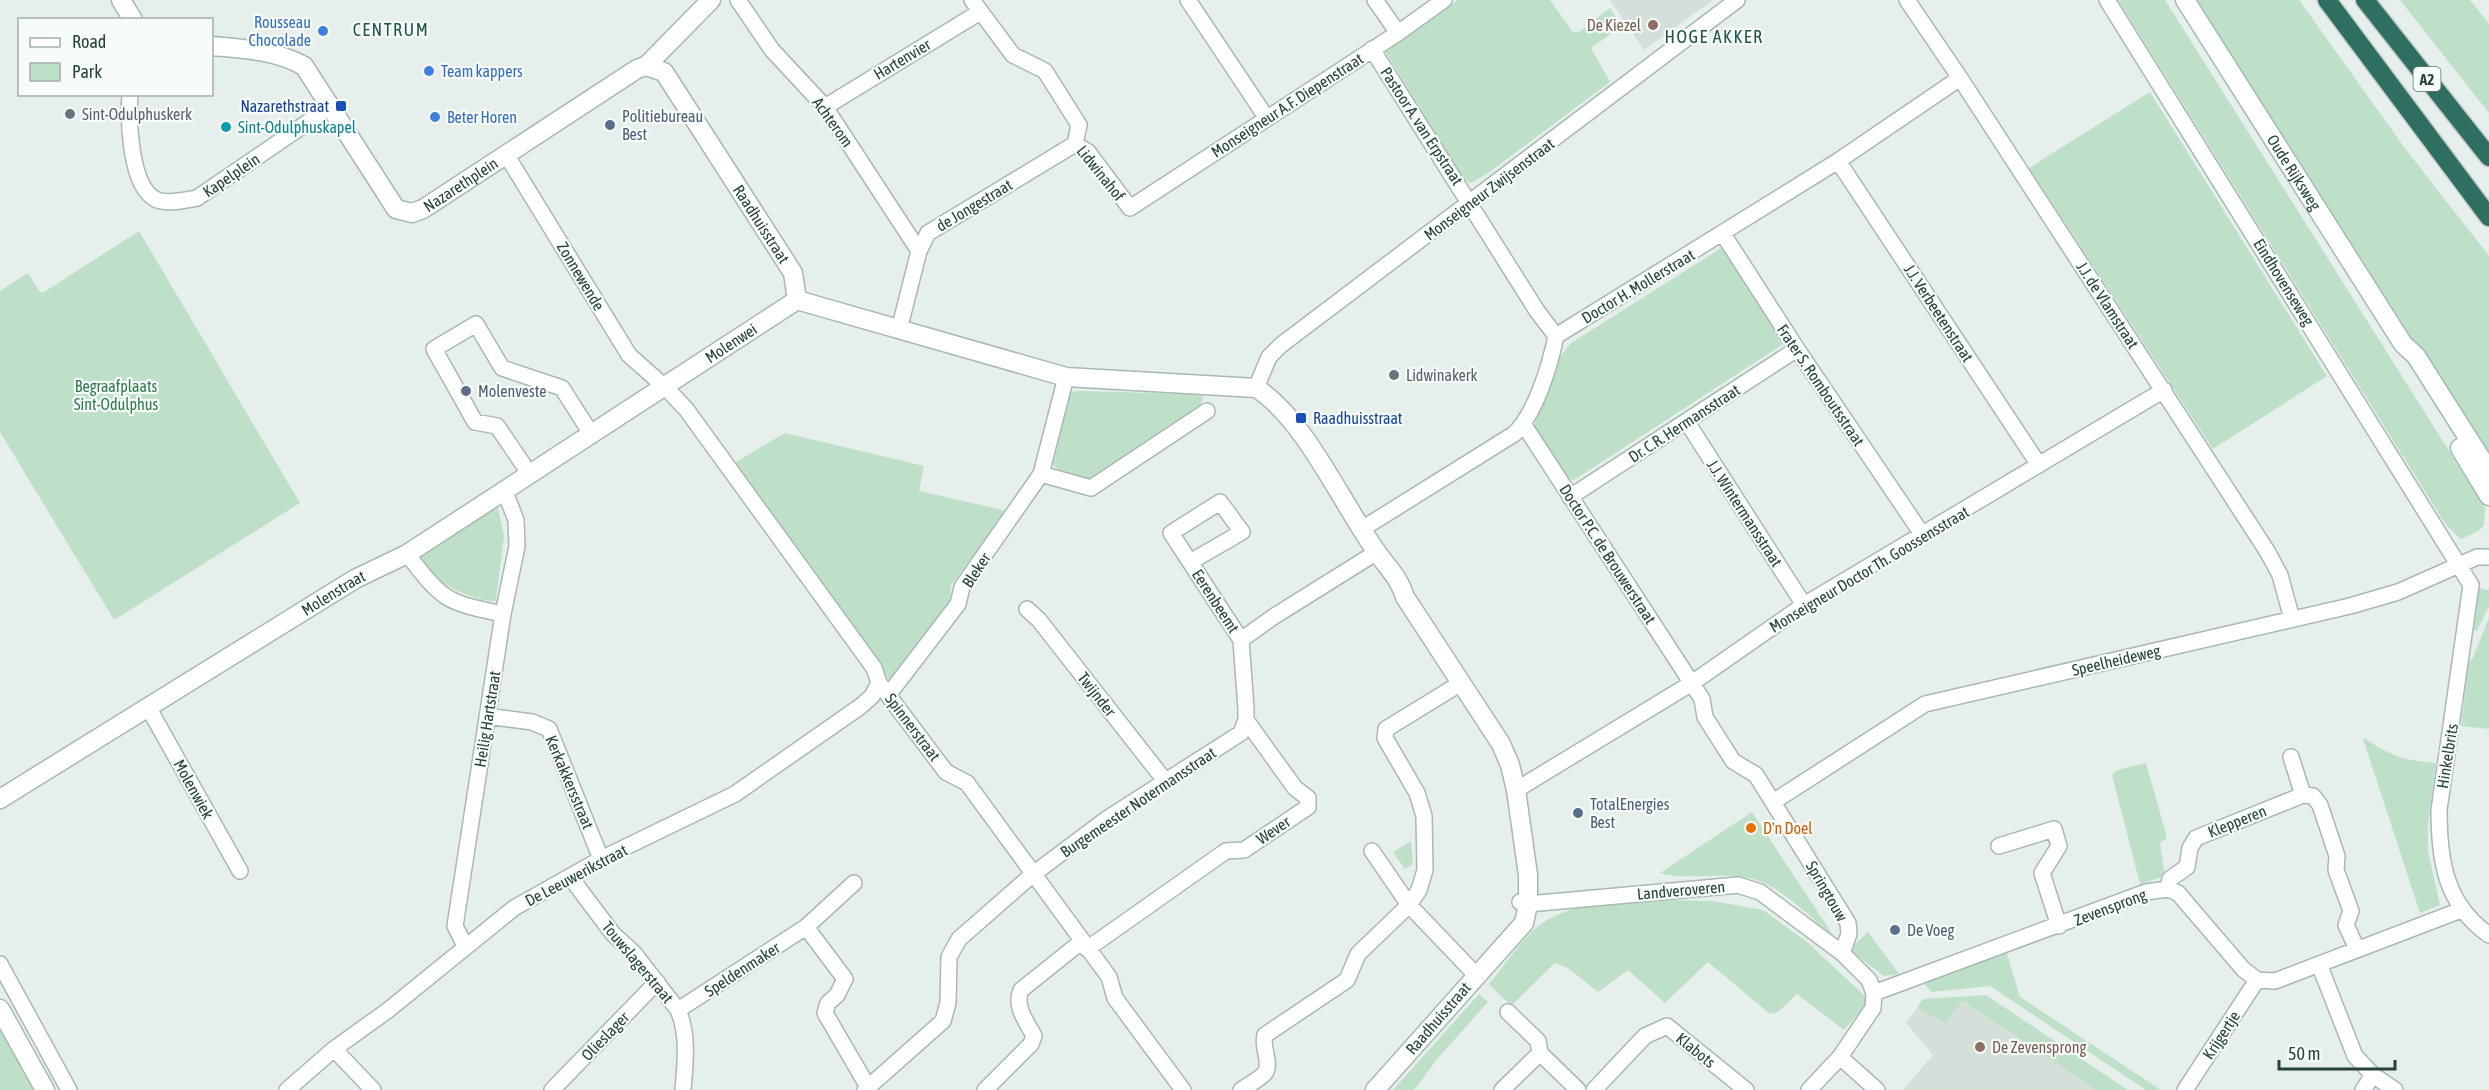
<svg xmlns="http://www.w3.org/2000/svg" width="2489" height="1090" viewBox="0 0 2489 1090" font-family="'Asap Condensed',sans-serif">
	<rect width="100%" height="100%" fill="#e6efeb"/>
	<path fill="#d4dfda" d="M1610,0H1713L1644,50Z
		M1961,1001L2094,1087L2092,1090H1903L1933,1055L1906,1023L1917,1008L1945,1023Z"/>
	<path fill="#bfe0c8" d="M1458,0H1550L1573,32H1579L1610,8L1622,26L1591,48L1610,82L1491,171L1471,183L1463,179L1385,51Z
		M2118,0H2165L2485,508L2484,525L2478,531L2461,539L2446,525Z
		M2195,0H2299L2404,147L2489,256V465Z
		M2400,0H2470L2489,24V113Z
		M2150,92L2327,376L2213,449L2029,168Z
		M139,231L300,503L114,620L0,432V291L28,273L40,292H44Z
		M1723,247L1784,341L1782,345L1574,480L1569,479L1534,425L1560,357L1571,343Z
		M1079,391L1186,394L1204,396L1198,411L1094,480C1082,480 1062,475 1053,465L1069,397L1072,392Z
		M785,433L924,466L919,491L1007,511L951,585L949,606L890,681L734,463Z
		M497,504L504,536L496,601H490C464,597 427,580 418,553Z
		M2479,588L2489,590V606L2477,631H2474Z
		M2489,617V729L2461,726L2469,662L2473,658Z
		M2365,738C2389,756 2407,761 2436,763L2428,824V851L2440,905L2420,913L2369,757L2363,739Z
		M2146,763L2166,834V839L2160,843L2165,876L2140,884L2112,775L2117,770Z
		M1752,812L1833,935C1808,917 1783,887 1753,879C1723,871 1690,881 1660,873Z
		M1411,841L1413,864L1405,869L1393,852Z
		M1712,901L1763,910L1807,942L1867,998L1866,1005L1844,1030L1797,994L1778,1012L1770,1014L1708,962L1665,1003L1628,970L1598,992L1568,968L1555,963L1511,1006L1489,984C1505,965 1520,940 1540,925C1579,894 1664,900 1712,901Z
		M1868,932L1899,974L1884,976L1851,951L1852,947Z
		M2005,947L2020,997L2161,1090H2146L1990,986L1932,992L1920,980Z
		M1479,994L1488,1002L1438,1058L1414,1090H1393Z
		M1986,995L2128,1090H2093V1087L1962,1001L1945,1023L1917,1008L1923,999Z
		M0,1025L36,1090H0Z"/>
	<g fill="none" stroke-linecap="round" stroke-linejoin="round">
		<defs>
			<path id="minor" d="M738,0L772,50L825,107L919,251
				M972,0L1013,55L1045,71L1079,125L1075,144L1088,152L1130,208L1398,33L1444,0
				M1188,0L1266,117
				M1375,0L1398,33
				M1907,0L1960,78L2267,551L2280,575L2292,619
				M2107,0L2471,585L2439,810C2439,860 2445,904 2489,935
				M1372,49L1537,311L1556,336
				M130,94C128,121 130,185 155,199C166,205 185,200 197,198L317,116L329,102
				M825,107L980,12
				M507,156L629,355L666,388L686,409L874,668L879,683L946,772L967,783L1109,977L1115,998L1183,1090
				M1838,161L2039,465
				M1723,234L1797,349L1922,534
				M899,330L919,251L928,233L1075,144
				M1256,388L1269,357L1281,345L1737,0
				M1687,422L1804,605
				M1524,425L1702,699L1705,717L1733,761L1756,775L1848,923L1849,934L1842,953
				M529,473L497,426L475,422L434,349L476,324L502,368L562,388L590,432
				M1041,474L1091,488L1207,411
				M1570,497L1797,349
				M1220,502L1242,532L1190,562L1171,533Z
				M1362,529L1514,434C1536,413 1550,365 1556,336L1838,161L1960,78
				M407,554C443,600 444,602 503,614
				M1190,562L1241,640
				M1027,609L1039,620L1166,782
				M889,694L958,604L962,587L1041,474L1066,377
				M148,707L240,871
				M487,716L532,722L549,729L601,859
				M2291,757L2303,795
				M1516,790L1692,683L1804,605L2164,390
				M1773,802L1925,704L2350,606L2398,592L2477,557H2489
				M1999,846L2054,829L2059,846L2042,873L2059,926
				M1372,851L1409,905L1476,975
				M571,878L613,934L634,953L678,1010C689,1035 685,1064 683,1090
				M2168,889L2170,879L2187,867L2190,848L2196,838L2303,795L2313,796L2320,805L2337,856L2336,870L2351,911L2346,925L2357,949
				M1520,902L1528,904L1738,885L1760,892L1842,953L1869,980L1874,993L1873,1008L1840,1057L1809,1090
				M806,927L854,883
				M465,946L455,926L503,614L517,546L516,520L505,492
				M1087,949L1226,851L1244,850L1308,807V798L1295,788L1246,720
				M0,964L69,1090
				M2319,964L2355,1056L2373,1075L2395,1090
				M1874,993L2146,892L2168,889L2178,893L2243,969L2257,980L2275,981L2461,910
				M678,1010L806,927L845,979L837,995L828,1003L825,1013L868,1087
				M1508,1012L1538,1041L1540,1053L1578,1090
				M334,1049L373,1090
				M1840,1057L1877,1090
				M287,1090L334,1049L387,1011L514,908L601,859L735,794L861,706L872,696L879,683
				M552,1090L657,982
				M865,1090L943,1021L948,1003L949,957L959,939L1032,875L1108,818L1241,733L1246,720V709L1241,640L1273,617L1377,552
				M985,1090L1031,1044L1034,1036C1026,1021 1014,1006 1021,990L1081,942
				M1241,1090C1248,1085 1260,1079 1265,1073C1272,1063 1261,1047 1265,1035L1347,980L1358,954L1409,905L1419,890L1425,870L1424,816L1417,793L1385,738L1386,729L1461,683
				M1502,1090L1540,1053
				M1594,1090L1645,1036L1667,1026L1746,1090
				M2185,1090L2257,980
				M2363,1090L2373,1075"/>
			<g id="tertiary">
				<path d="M121,0L133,20"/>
				<path id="s1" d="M212,46C245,49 275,50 304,66L396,209L412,213L423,209L637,69L646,66L664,72L793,273L797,300"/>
				<path d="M646,66L711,0"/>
				<path d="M797,300L1066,377L1256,388C1305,419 1341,502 1376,551C1387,567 1399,577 1405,597L1501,744L1510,765L1516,790L1528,875V904L1524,923L1375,1090"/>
				<path id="s2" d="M0,799L355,579L407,554L797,300"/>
				<path d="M0,1009L45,1090"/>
			</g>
			<g id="secondary">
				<path id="s3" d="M2185,0L2403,344L2416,356L2489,471"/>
				<path d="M2460,448L2489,496"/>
			</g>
			<path id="motorway" d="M2327,0L2489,217
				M2365,0L2489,157"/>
		</defs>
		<use href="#minor" stroke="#a8b8b2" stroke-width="18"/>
		<use href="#tertiary" stroke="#a8b8b2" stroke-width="21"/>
		<use href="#secondary" stroke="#a4bbb3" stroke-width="21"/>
		<use href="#motorway" stroke="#c2cac8" stroke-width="21"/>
		<use href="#minor" stroke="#fff" stroke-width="15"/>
		<use href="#tertiary" stroke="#fff" stroke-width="18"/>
		<use href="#secondary" stroke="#fff" stroke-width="18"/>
		<use href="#motorway" stroke="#2f6f62" stroke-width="18"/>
	</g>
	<g fill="#8d6e63" stroke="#f7fbf9" stroke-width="2">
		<circle cx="1653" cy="25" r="6"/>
		<circle cx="1980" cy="1047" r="6"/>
	</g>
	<g fill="#3f7fe0" stroke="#f7fbf9" stroke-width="2">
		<circle cx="323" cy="31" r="6"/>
		<circle cx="429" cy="71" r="6"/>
		<circle cx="435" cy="117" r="6"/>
	</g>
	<g fill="#1a4fb4" stroke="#f7fbf9" stroke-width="2">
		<rect x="335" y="100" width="12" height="12" rx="3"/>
		<rect x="1295" y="412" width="12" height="12" rx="3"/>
	</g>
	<g fill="#6b7280" stroke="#f7fbf9" stroke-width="2">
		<circle cx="70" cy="114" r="6"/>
		<circle cx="1394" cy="375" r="6"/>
	</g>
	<g fill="#5c6f8a" stroke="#f7fbf9" stroke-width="2">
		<circle cx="610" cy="125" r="6"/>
		<circle cx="466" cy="391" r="6"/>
		<circle cx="1578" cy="813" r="6"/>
		<circle cx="1895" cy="930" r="6"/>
	</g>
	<circle fill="#0f9aa8" stroke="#f7fbf9" stroke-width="2" cx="226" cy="127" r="6"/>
	<circle fill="#e8710a" stroke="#f7fbf9" stroke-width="2" cx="1751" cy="828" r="6"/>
	<g text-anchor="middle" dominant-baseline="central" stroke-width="4.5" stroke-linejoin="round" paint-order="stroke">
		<rect fill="#f7fbf9" stroke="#637a73" stroke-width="1.5" x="2413.5" y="67" width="27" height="24" rx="4.5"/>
		<g font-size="15" font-weight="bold" fill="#24423a">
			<text x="2427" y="79">A2</text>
		</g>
		<g font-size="16" fill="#366cbe" stroke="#f7fbf9" text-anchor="start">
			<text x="311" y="22" text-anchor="end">Rousseau<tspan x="311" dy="18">Chocolade</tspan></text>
			<text x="441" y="71">Team kappers</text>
			<text x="447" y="117">Beter Horen</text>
		</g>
		<g font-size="16" fill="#785e54" stroke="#f7fbf9" text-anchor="end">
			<text x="1641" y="25">De Kiezel</text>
			<text x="1992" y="1047" text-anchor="start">De Zevensprong</text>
		</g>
		<g font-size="16" fill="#24423a" stroke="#f7fbf9">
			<text transform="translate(902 59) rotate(-31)">Hartenvier</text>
			<text transform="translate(1287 105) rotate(-33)">Monseigneur A.F. Diepenstraat</text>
			<text transform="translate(833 122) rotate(54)">Achterom</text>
			<text transform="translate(1422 126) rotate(57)">Pastoor A. van Erpstraat</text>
			<text stroke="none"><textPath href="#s3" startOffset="204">Oude Rijksweg</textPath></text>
			<text transform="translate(1101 173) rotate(51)">Lidwinahof</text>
			<text transform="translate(231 175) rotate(-34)">Kapelplein</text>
			<text stroke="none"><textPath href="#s1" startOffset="338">Nazarethplein</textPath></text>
			<text transform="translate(1489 189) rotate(-37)">Monseigneur Zwijsenstraat</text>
			<text transform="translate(974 205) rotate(-31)">de Jongestraat</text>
			<text stroke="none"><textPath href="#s1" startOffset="758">Raadhuisstraat</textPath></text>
			<text transform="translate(581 276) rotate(59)">Zonnewende</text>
			<text transform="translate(2284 282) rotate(58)">Eindhovenseweg</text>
			<text transform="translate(1638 286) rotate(-31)">Doctor H. Mollerstraat</text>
			<text transform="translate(2108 305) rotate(57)">J.J. de Vlamstraat</text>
			<text transform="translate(1939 313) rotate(57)">J.J. Verbeetenstraat</text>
			<text stroke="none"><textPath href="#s2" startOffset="862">Molenwei</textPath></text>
			<text transform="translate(1821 385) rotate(56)">Frater S. Romboutsstraat</text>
			<text transform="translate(1684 423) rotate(-33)">Dr. C.R. Hermansstraat</text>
			<text transform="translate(1745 513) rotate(57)">J.J. Wintermansstraat</text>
			<text transform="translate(1608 554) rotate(57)">Doctor P.C. de Brouwerstraat</text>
			<text transform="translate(1869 569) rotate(-31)">Monseigneur Doctor Th. Goossensstraat</text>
			<text transform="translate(976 570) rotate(-57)">Bleker</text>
			<text stroke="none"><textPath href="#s2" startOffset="392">Molenstraat</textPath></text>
			<text transform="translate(1216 601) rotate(57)">Eerenbeemt</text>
			<text transform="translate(2116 660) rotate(-13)">Speelheideweg</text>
			<text transform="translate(1097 694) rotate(52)">Twijnder</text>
			<text transform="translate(487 719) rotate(-81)">Heilig Hartstraat</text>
			<text transform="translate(913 727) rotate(53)">Spinnerstraat</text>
			<text transform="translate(2447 756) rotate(-81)">Hinkelbrits</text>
			<text transform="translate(570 782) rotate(67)">Kerkakkersstraat</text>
			<text transform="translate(194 789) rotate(61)">Molenwiek</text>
			<text transform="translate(1138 802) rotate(-34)">Burgemeester Notermansstraat</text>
			<text transform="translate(2237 821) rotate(-22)">Klepperen</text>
			<text transform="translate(1273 830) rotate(-34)">Wever</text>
			<text transform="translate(576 875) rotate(-28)">De Leeuwerikstraat</text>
			<text transform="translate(1681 890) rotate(-5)">Landveroveren</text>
			<text transform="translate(1827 891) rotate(60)">Springtouw</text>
			<text transform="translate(2110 907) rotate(-21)">Zevensprong</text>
			<text transform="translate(638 962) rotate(50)">Touwslagerstraat</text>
			<text transform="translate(742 969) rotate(-33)">Speldenmaker</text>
			<text transform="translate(1438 1018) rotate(-49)">Raadhuisstraat</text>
			<text transform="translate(2221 1035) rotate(-57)">Krijgertje</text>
			<text transform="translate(605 1036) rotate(-46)">Olieslager</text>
			<text transform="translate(1696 1050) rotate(39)">Klabots</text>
		</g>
		<g font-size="16" fill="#164399" stroke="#f7fbf9" text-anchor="end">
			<text x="329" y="106">Nazarethstraat</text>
			<text x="1313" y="418" text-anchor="start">Raadhuisstraat</text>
		</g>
		<g font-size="16" fill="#5b616d" stroke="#f7fbf9" text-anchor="start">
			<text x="82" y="114">Sint-Odulphuskerk</text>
			<text x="1406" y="375">Lidwinakerk</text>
		</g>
		<g font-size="16" fill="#4e5e75" stroke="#f7fbf9" text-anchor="start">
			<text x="622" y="116">Politiebureau<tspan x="622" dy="18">Best</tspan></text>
			<text x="478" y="391">Molenveste</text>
			<text x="1590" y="804">TotalEnergies<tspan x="1590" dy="18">Best</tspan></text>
			<text x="1907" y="930">De Voeg</text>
		</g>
		<g font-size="16" fill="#0d838f" stroke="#f7fbf9" text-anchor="start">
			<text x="238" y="127">Sint-Odulphuskapel</text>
		</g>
		<g font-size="16" fill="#2d7a4b" stroke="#f7fbf9">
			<text x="116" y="386">Begraafplaats<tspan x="116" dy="18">Sint-Odulphus</tspan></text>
		</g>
		<g font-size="16" fill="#c56008" stroke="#f7fbf9" text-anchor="start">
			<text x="1763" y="828">D'n Doel</text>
		</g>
		<g font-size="18" letter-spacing="1.5" fill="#1f5548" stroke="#f7fbf9">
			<text x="391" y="29">CENTRUM</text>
			<text x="1714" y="36">HOGE AKKER</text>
		</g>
	</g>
	<rect x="18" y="18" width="195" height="78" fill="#f7fbf9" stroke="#a3b1ad" stroke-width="1.5"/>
	<rect x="30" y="38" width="30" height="9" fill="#ffffff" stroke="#a3b1ad" stroke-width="1.5"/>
	<text x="72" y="48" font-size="18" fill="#24423a">Road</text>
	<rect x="30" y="63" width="30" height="18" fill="#bfe0c8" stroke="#a3b1ad" stroke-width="1.5"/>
	<text x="72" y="78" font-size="18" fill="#24423a">Park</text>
	<path d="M2279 1060v9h116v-9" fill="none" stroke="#24423a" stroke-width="3"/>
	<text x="2288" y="1060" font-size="18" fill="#24423a" stroke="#f7fbf9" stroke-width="4.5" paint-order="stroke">50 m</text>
</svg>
